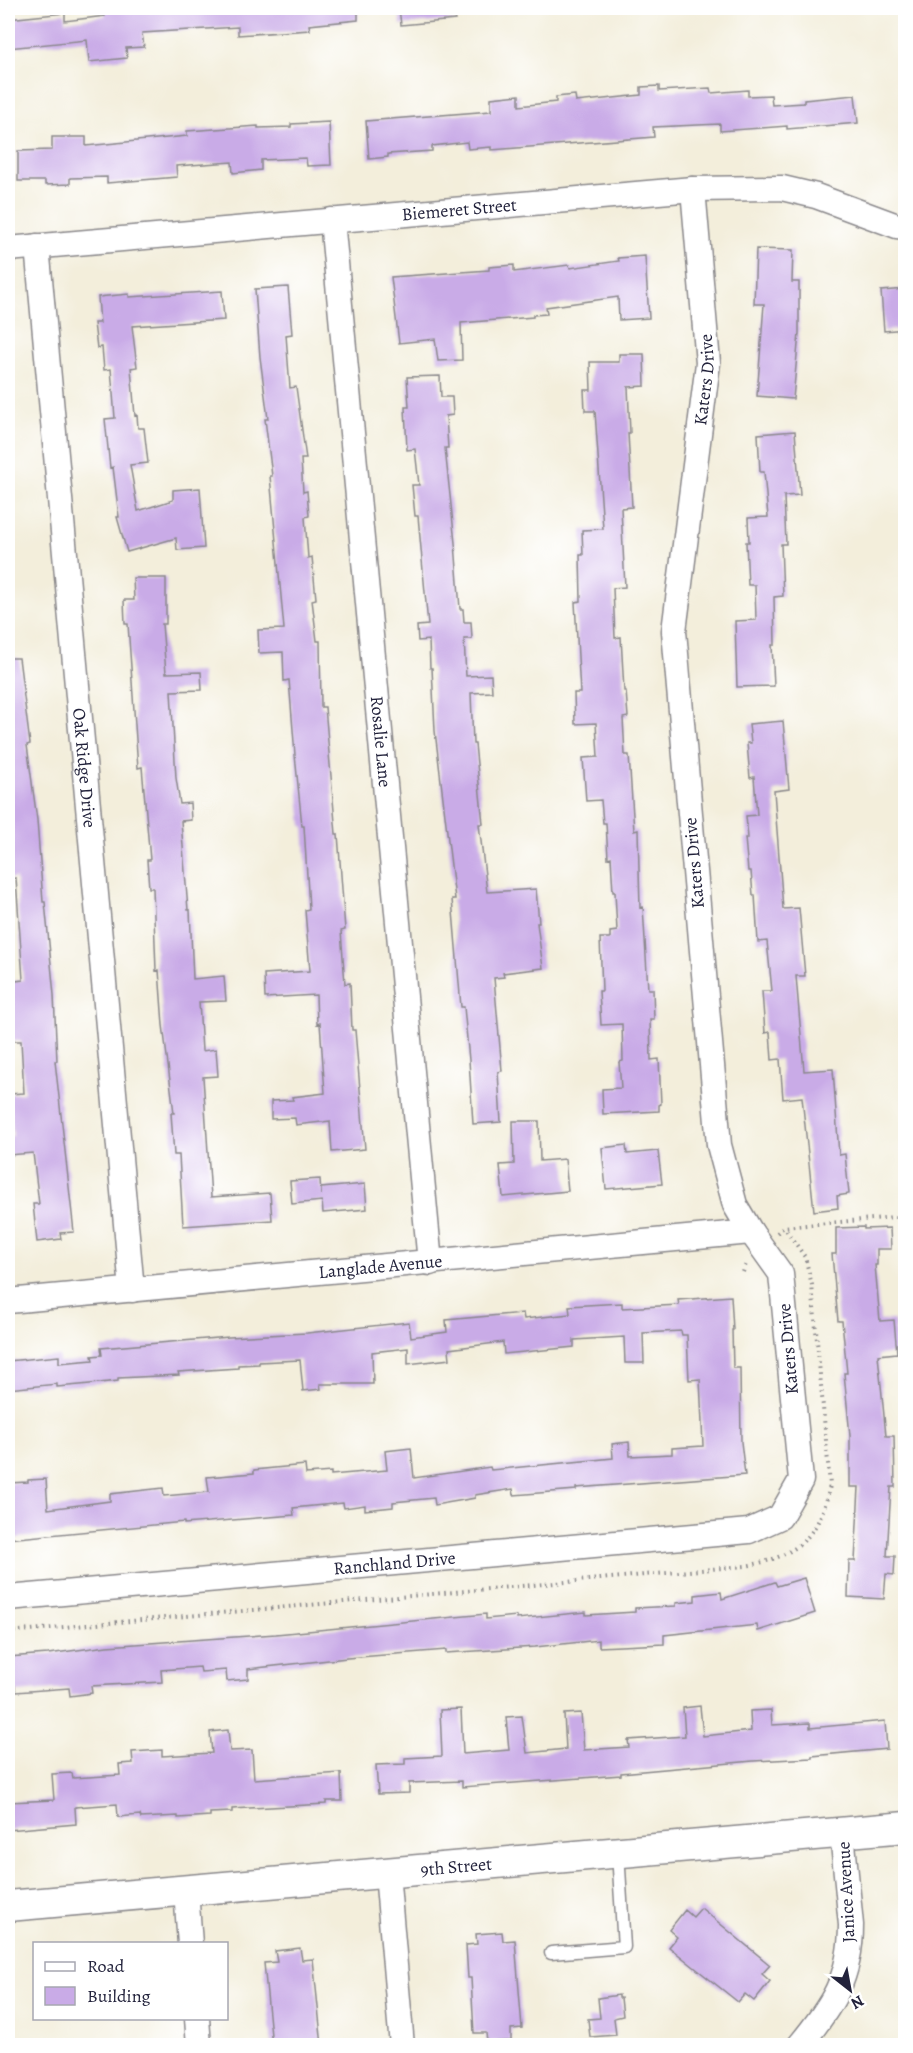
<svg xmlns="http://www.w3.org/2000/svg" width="913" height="2053" viewBox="0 0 913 2053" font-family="Alegreya,serif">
	<rect width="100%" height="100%" fill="#fff"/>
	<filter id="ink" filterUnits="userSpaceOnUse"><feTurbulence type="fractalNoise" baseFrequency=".0167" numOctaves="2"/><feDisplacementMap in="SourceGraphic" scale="12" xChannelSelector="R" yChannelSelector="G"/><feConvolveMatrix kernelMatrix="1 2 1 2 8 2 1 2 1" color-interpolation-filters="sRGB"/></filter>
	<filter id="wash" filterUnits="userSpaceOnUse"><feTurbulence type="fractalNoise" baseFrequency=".008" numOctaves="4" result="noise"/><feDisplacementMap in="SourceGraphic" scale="24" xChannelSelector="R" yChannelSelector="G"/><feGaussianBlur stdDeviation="1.35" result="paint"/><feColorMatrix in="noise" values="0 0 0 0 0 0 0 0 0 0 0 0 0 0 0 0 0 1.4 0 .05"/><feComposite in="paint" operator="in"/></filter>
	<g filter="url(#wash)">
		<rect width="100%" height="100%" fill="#f3eedb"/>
		<g id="blocks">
			<path fill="#c9abe7" d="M120,8H358V20L309,25L310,30L238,35V27L142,33L144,47L126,48L127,58L89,62L87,40L8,48V19L65,13V21L105,16V9Z
				M399,8H454L455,20L401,25Z
				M659,86V91L710,88L711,93L748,90V96L771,95L772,105L804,103V100L855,95L858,123L787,129V126L720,131V124L653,127L654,137L491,150V147L468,149L467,142L432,146V151L388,154V157L369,159L366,121L491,111V98L519,95V106L556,102V97L575,95L576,102L641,95V87Z
				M329,122L331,165L307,166L306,158L261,160V170L233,173L232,162L176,166L177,177L107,183V177L70,178V184L45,185V181H18V151L52,150V137H86V146L187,136V131L258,126V128L291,127V124Z
				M756,249L793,250L792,282H799V333L793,399L757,396L764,304H754Z
				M645,256L649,318L619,320L618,297L546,307L547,314L533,315V317L461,323L462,360L438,361L435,339L399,343L391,277L489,270V267L514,265V272L569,265L570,268L619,261L618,258Z
				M288,287L292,334L286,335L290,388L296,387L306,459H301L303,492L307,491L309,516L305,517L308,558L312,557L316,599L312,600L317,641H320L321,707H325L336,834H338L345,930L341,931L345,984L350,983L352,1030H355L365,1149L332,1152L330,1121L296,1125L295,1118L271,1119V1101L293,1100L292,1097L325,1093L320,1023L317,1024L316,995L265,998L264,974L310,971L305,910L309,909L304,826H302L295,755L289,680L284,681L283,652L259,653L258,630L284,629L270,476H272L265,419H268L260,357L255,289Z
				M906,289V329L884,331L881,291Z
				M222,291L224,320L132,326L137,367L131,368L135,416L137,415L138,428H144L148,463L130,465L138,511L173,500V490L200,488L204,548L177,550L176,538L127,552L117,517H119L113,467L110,468L105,419L115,418L111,369L104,370L102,347L97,348L94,323H100L98,297L129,294V297Z
				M619,354H644L645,386L628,387L630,433H628L632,507L621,508L625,587L613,588L615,638L621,637L624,691H626L628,717L623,718L625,755H629L634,831L638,830L640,908L643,907L648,989H653L654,1019H650L651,1060L659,1059L661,1104L659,1105V1111L603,1114L602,1089L621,1088L619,1062L623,1061L622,1024L601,1025L599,991H602L600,938H610V932L617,931L615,892H613L611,857L608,858L606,823H603L601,800L586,801L583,758L598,757L596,723L575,724L574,693H580L575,602L581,601L580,555H583L582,530L603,529L595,411H585L584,390H591L590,362H619Z
				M440,376L441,397H452L453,415L446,416L448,448H445L455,543L460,609H463L464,622H471L472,639H464L466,676L491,675L492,692L471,693L473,744H475L483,824H479L487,892L536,889L539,923H537L543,968L503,973L504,977L494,978L502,1071L498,1072L501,1122L473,1124L469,1060L464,1007H461L452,899H455L435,731L432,668H430L429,640L418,641L417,626L428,625L418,516H415L412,485H419L415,449L407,450L405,407H409L407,377Z
				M795,431L800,495L784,496L786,544H781L783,596L774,597L775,645H772L774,686L737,687L735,621L756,620L755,585H748L746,542H749L748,518L768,517L764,472H760L758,434Z
				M133,578H166V624H162L166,673L201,672L202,690L171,691L176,778L180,804L190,803L191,820L181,821L188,910H190L193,979L224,976L226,1001L199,1002L202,1051L216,1049L218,1076L203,1077L211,1197L270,1193L272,1220L183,1226L179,1155H174L171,1113H174L163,1025L159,970L156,971L153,888H149L147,860H150L142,767L138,768L128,624H125L124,600H134Z
				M8,658H19L30,744L27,745L37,820L43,902H45L54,995L57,1061H55L74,1232L60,1233L61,1239L37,1242L33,1204H39L33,1153L8,1155V1137L13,1136L9,1094L24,1093L21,1041H8V982L23,980L16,878L10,879L8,848Z
				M783,721L789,789L774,791L783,909L799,908L805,976H796L804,1071L833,1069L839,1155L845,1154L849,1194L837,1196L838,1208L814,1211L802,1097L783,1099L780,1059L772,1060L770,1032L765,1033L762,991H772L767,941L758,942L755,895H753L751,871H748L745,838H748L746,816L757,815L754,777L750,778L747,743H751L749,724Z
				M513,1121H539L540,1161L565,1159L568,1191L503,1197L500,1165L514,1164Z
				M626,1145L627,1154L658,1151L662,1184L606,1189L602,1148Z
				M320,1179L321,1195V1188L365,1184L367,1209L323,1213L322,1201L292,1204L290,1181Z
				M864,1227V1229L890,1228L891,1249H877V1265H875L880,1321L894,1320L897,1353L878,1355L886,1436H894L895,1487H891L887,1556H895L894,1575L886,1574L884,1599L848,1597L849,1561H855L859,1487H850V1436L844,1373H847L842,1321H838L832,1254H836V1228Z
				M731,1296L733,1330H732L733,1368H740L741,1442L745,1475L576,1488V1490L514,1495L513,1489L475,1495V1498L435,1505L434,1498L393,1502V1507L365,1510V1505L344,1508L343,1503L293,1508L294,1515L184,1524V1522L8,1539V1483L28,1482V1480L46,1479L48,1509L110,1501V1494L163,1488L164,1496L209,1492L207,1477L254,1473V1470L305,1465L306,1474L331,1472V1475L387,1470L385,1451L411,1448L414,1478L490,1467L491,1470L613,1458L612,1444L629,1442L630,1456L672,1454V1448L703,1446L700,1379L689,1380L687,1335H682L681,1331L643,1333L644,1363H625L624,1337L574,1340V1347L504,1354L503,1342L449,1349L450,1359L408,1364V1348L372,1352L373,1384H320L321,1389L303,1391L300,1360L259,1362V1364L238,1365V1368L178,1372L179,1375L118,1378V1381L80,1385L57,1387V1384L8,1389V1361L59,1356V1363L93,1360L92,1356L102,1355L101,1348L229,1337L307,1333L409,1322L411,1337L447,1332L446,1320L523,1313L524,1319L570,1314L569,1306L622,1303V1308L679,1305L678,1300Z
				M804,1578L815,1613L758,1631L757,1625L664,1635V1644L599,1647V1640L535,1647L446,1653V1650L347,1658L248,1669V1679L227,1681L226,1670L201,1672L200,1667L161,1670L162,1682L91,1686L92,1693L70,1696L69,1688L16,1692L15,1686L8,1687V1657L48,1654L107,1646L276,1634L486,1614V1619L517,1616V1619L586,1612V1615L635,1612V1608L676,1606V1603L695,1601V1595L721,1592L722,1599L775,1582L777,1586Z
				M700,1706L703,1736L751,1731L750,1711L771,1710L772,1725L810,1723V1728L885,1721L887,1749L812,1756V1758L753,1761L621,1773V1775L462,1787V1781L409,1783V1793L378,1794L376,1765L405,1764V1758L442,1756L440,1710L461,1709L463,1754L509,1750L506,1717L522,1716L527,1753L566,1749L564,1714L581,1713L584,1750L629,1747L628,1740L685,1736L683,1708Z
				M228,1730L230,1751L252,1750L254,1779L341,1773L342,1801H326V1804L232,1809V1812L210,1813V1816L178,1818V1816L141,1818L140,1815L118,1817L117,1804L75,1807L76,1824L8,1830V1802L54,1800L52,1774L72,1773L73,1778L120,1775L119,1764L133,1763L132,1752L162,1750V1756L212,1753L210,1732Z
				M701,1908L770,1965L762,1974L770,1981L754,2001L745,1994L738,2002L669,1947L677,1937L669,1930L685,1910L693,1917Z
				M502,1932L503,1941L515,1940L522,2028L511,2029V2041L487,2042L486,2033H474L471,1978H468L466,1945L477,1944L476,1934Z
				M300,1948L302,1960L313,1959L322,2046H272L264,1963L277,1962L275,1951Z
				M619,1995V1998H621L623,2016L614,2018L616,2035L590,2037L588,2019L600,2018L598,1998Z"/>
		</g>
	</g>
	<g filter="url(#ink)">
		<use href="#blocks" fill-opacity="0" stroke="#8a888b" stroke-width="1.5"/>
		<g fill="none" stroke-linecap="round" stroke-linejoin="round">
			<defs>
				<path id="service" d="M551,1953L624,1947L618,1853"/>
				<g id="minor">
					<path id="s1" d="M332,220L430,1263"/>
					<path id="s2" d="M37,246L132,1290"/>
					<path id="s3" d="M8,249L693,189L782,188L816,196L897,226L906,227"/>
					<path id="s4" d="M8,1301L751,1232"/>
					<path id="s5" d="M8,1598L749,1531L780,1517L801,1480L781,1274L751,1232L735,1205L719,1145L674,631L708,363L693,189"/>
					<path d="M387,1873L402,2046"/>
					<path d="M186,1891L190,1944"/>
					<path d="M197,2018L199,2046"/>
					<path d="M799,2046C832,2006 851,1978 851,1925L842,1833"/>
				</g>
				<g id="tertiary">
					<path id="s6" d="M8,1906L906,1827"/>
				</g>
			</defs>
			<use href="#service" stroke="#8a888b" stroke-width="15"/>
			<use href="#minor" stroke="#8a888b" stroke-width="27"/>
			<use href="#tertiary" stroke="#8a888b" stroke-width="33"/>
			<path stroke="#8a888b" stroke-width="4" stroke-dasharray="1.5 4.5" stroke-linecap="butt" d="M777,1233L784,1227L906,1216
				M743,1272L746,1264
				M8,1632L745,1566C796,1557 820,1537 830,1485L812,1285L805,1257L784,1227"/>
			<use href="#service" stroke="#fff" stroke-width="12"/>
			<use href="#minor" stroke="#fff" stroke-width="24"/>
			<use href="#tertiary" stroke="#fff" stroke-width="30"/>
		</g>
	</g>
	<g text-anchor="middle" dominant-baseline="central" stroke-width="4.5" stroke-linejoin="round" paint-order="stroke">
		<g font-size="18" fill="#22223b" stroke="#fff">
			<text stroke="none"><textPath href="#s3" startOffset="453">Biemeret Street</textPath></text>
			<text stroke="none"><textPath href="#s5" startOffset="1942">Katers Drive</textPath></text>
			<text stroke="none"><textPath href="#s1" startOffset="524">Rosalie Lane</textPath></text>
			<text stroke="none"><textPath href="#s2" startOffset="524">Oak Ridge Drive</textPath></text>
			<text transform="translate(694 863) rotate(-95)">Katers Drive</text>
			<text stroke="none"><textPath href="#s4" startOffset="374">Langlade Avenue</textPath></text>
			<text transform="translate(788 1349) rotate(-95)">Katers Drive</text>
			<text stroke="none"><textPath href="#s5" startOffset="388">Ranchland Drive</textPath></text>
			<text stroke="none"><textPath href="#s6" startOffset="450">9th Street</textPath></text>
			<text transform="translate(846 1892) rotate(-93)">Janice Avenue</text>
		</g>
	</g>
	<rect width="913" height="2053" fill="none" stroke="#fff" stroke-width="30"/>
	<rect x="33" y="1942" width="195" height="78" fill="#ffffff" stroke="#a7a7b1" stroke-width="1.5"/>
	<rect x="45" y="1962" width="30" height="9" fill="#ffffff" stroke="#a7a7b1" stroke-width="1.5"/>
	<text x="87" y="1972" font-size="18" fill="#22223b">Road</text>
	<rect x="45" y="1987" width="30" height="18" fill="#c9abe7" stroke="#a7a7b1" stroke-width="1.5"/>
	<text x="87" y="2002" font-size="18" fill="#22223b">Building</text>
	<g transform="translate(850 1990) rotate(149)" stroke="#ffffff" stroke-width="4.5" paint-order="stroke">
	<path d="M0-4.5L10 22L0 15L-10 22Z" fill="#22223b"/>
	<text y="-9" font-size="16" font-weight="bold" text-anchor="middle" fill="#22223b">N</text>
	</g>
</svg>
